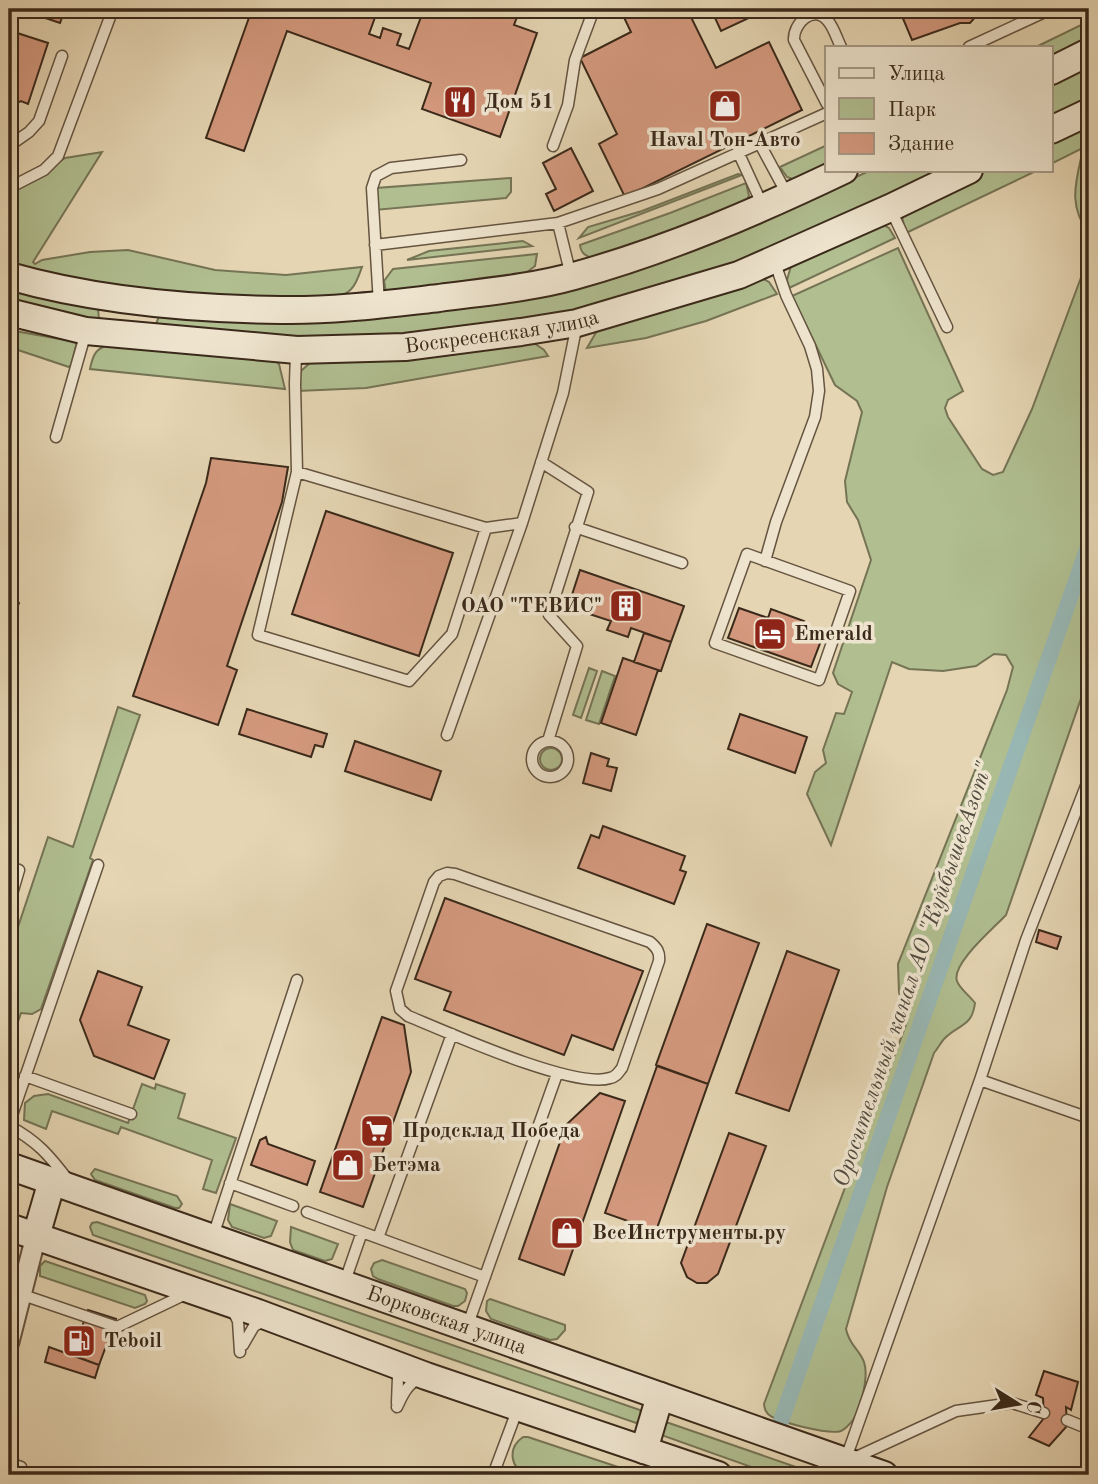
<svg xmlns="http://www.w3.org/2000/svg" width="1098" height="1484" viewBox="0 0 1098 1484" font-family="'Old Standard TT',serif">
	<rect width="100%" height="100%" fill="#e5d5b3"/>
	<filter id="stains"><feTurbulence type="fractalNoise" baseFrequency=".00286" numOctaves="4"/><feColorMatrix values="0 0 0 0 .2 0 0 0 0 .09 0 0 0 0 .02 0 0 0 .5 -.17"/></filter>
	<radialGradient id="worn" r=".72"><stop offset=".6" stop-color="#630" stop-opacity="0"/><stop offset="1" stop-color="#630" stop-opacity=".3"/></radialGradient>
	<path fill="#b0be90" stroke="#757455" stroke-width="2" d="M1089,21V44L1051,63V47H1036Z
		M1089,65V101L1051,119V83Z
		M1089,121V145L1051,164V139Z
		M827,145V170L797,181L787,177L780,167Z
		M102,152L33,262L35,264L42,260L90,252L128,250L215,270L286,275L362,267C357,280 354,292 340,296L293,299L144,292L9,268V194L65,158Z
		M1089,154V234C1070,208 1074,188 1081,158Z
		M871,170H946L728,267L571,314L472,329L320,341L156,324L160,314L415,310L775,215Z
		M987,170H1038L906,233L902,217L907,208Z
		M738,174L742,175L579,238L588,227L642,211Z
		M511,178V192L506,198L375,210L376,188Z
		M746,183L749,196L740,210L593,258C585,256 581,253 580,245L670,213Z
		M880,223L889,228L895,238L789,288L787,280L791,266Z
		M523,241L532,246L407,260L429,251Z
		M898,248L963,391L948,400L945,408L948,417L982,469L993,475L1003,472L1032,409L1089,256V662L1086,666V684L1006,915C994,928 951,964 957,981C959,988 970,996 975,1003C972,1027 959,1024 945,1038C941,1042 938,1048 934,1053L887,1187L846,1329C849,1345 859,1349 864,1362C869,1376 861,1408 853,1420C851,1423 844,1430 841,1431C830,1435 776,1422 768,1414C764,1410 765,1409 764,1404L907,1022L899,992L898,964L1007,690L1013,667L1006,655L994,654L976,666L943,671L909,669L892,662L831,845L807,794L815,772L826,763L823,750L836,713L844,714L852,692L838,684L833,673L871,560L858,520L847,502L845,481L862,412L857,401L835,385L792,296Z
		M537,254L535,266L526,273L386,293L384,281L393,269Z
		M760,277L769,282L777,294L706,321L646,338L587,348L598,329Z
		M9,285L95,307L98,309L99,319L97,322L9,302Z
		M9,330L77,342L71,365L69,367L9,347Z
		M531,341L544,350L548,356L366,388L298,391L301,371L312,361Z
		M111,344L274,360L279,364L285,389L90,369C93,354 96,348 111,344Z
		M589,668L597,671L581,718L573,715Z
		M602,671L615,676L599,724L586,720Z
		M118,707L140,715L90,858L93,860L41,1009L32,1014L21,1013L9,1048V954L48,837L73,847Z
		M540 759a11 11 0 1 1 22 0a11 11 0 1 1-22 0Z
		M142,1084L155,1089L156,1084L185,1094L178,1118L236,1138L216,1193L203,1189L212,1160L121,1127L118,1134L52,1111L46,1129L24,1120L25,1103L34,1096L48,1094L128,1123Z
		M95,1169L177,1196L182,1204L179,1208H175L95,1180L91,1174Z
		M230,1204L277,1221L271,1236L264,1238L232,1227L228,1220Z
		M97,1222L640,1410L642,1414L640,1421L636,1423L93,1235L90,1227L92,1223Z
		M291,1227L338,1244L332,1259L325,1261L293,1250L290,1242Z
		M382,1260L465,1289L467,1293L465,1301L458,1306H453L378,1279L373,1276L371,1269L374,1263Z
		M45,1261L145,1295L147,1301L145,1304L135,1308L40,1276V1266Z
		M490,1299L565,1325V1330L557,1339L550,1340L491,1319L486,1311L487,1301Z
		M664,1423H669L819,1475H774L664,1436L661,1433Z
		M523,1437H528L642,1475H528C510,1469 507,1448 523,1437Z"/>
	<g fill="none" stroke-linecap="round" stroke-linejoin="round">
		<path stroke="#98b7b4" stroke-width="16" d="M781,1421L1089,544"/>
	</g>
	<path fill="#d4997e" stroke="#3a291a" stroke-width="2" d="M19,9H65L60,23Z
		M266,9H318L328,13L329,9H378L369,34L380,38L383,28L401,34L397,45L409,49L424,9H520L514,25L537,33L500,137L422,109L431,83L287,31L244,151L206,138L251,12L263,17Z
		M620,9H687L716,68L769,42L802,110L625,197L599,144L617,134L580,58L631,32Z
		M711,9H768L721,31Z
		M899,9H987L977,15L970,23H960L912,40Z
		M11,31L48,43L28,104L21,101L9,108V37Z
		M571,148L593,191L554,211L546,194L556,189L543,163Z
		M211,458L288,467L282,502L227,666L237,670L218,725L133,696L206,483Z
		M326,511L453,553L419,656L292,614Z
		M580,570L684,606L671,642L631,628L628,637L607,630L611,621L568,607Z
		M9,599L19,603L13,618L9,616Z
		M739,608L768,618L771,609L804,621L800,630L822,638L811,667L728,638Z
		M644,633L671,642L661,671L634,662Z
		M623,658L658,670L636,735L601,723Z
		M247,709L327,734L323,747L315,745L311,757L239,734Z
		M740,714L807,737L795,773L728,749Z
		M355,741L441,771L431,800L345,771Z
		M591,753L609,759L607,766L617,768L611,791L583,783Z
		M603,826L685,856L680,870L686,872L674,904L578,868L591,835L599,838Z
		M445,898L643,971L613,1050L572,1035L564,1055L444,1010L451,992L415,979Z
		M707,924L759,943L708,1084L656,1065Z
		M1039,930L1061,937L1057,949L1036,942Z
		M787,951L839,970L789,1111L736,1093Z
		M98,971L142,987L128,1025L169,1040L154,1079L94,1056L80,1020Z
		M382,1017L404,1025L411,1072L363,1207L320,1192Z
		M657,1066L708,1084L656,1231L605,1213Z
		M600,1093L625,1101L564,1275L519,1259L566,1125Z
		M729,1133L766,1146L718,1274L707,1283H697L687,1277L681,1263Z
		M266,1137L268,1144L315,1161L307,1185L251,1165L260,1140Z
		M88,1310L116,1319L99,1365L72,1355Z
		M49,1347L99,1365L95,1378L45,1362Z
		M1044,1371L1078,1382L1071,1410L1066,1407L1067,1426L1049,1446L1029,1437L1044,1418L1043,1398L1036,1395Z"/>
	<g fill="none" stroke-linecap="round" stroke-linejoin="round">
		<defs>
			<path id="service" d="M969,47L1051,9
				M827,104L794,40C793,23 814,4 828,21C834,28 837,39 841,47
				M760,144L788,196
				M9,146L29,132L39,121L62,56
				M553,146L568,105L575,60L594,9
				M739,154L762,204
				M9,188L44,170L58,156L113,9
				M890,208L947,327
				M375,245L558,223
				M571,276L558,223L658,189L827,113
				M379,304L372,188L376,176L391,168L461,160
				M296,352L295,384L297,472L486,528L522,523
				M56,437L86,332
				M541,462L588,492L549,615L577,646L548,741
				M297,472L258,635L409,681L452,634L486,528
				M575,527L682,563
				M747,554L850,591L819,680L715,643Z
				M765,561L776,522L815,417L819,391L817,369L810,346L786,295L774,260
				M447,735L522,523L563,393L577,324
				M532 759a18 18 0 1 1 36 0a18 18 0 1 1-36 0Z
				M9,867L19,870L9,904
				M447,873L455,874L650,942C657,948 660,952 659,961L622,1068C618,1073 616,1077 610,1078C575,1090 447,1032 408,1016L400,1009L396,991L434,882L439,876Z
				M25,1076L131,1114
				M980,1080L1089,1118
				M9,1124L98,865
				M9,1126C37,1141 49,1155 68,1180
				M230,1183L293,1206
				M307,1212L485,1277
				M213,1236L297,980
				M378,1238L452,1034
				M344,1284L362,1232
				M20,1294L117,1327L188,1293
				M232,1309L238,1321L240,1352
				M467,1327L557,1074
				M243,1345L254,1326L264,1321
				M395,1370L398,1377L397,1403
				M397,1407C402,1396 407,1384 420,1378
				M1067,1420L1089,1429
				M852,1459L956,1411L1012,1403L1044,1413
				M845,1461L980,1080L1026,940L1089,778
				M9,1463L21,1467
				M493,1475L518,1408"/>
			<path id="minor" d="M9,1342L36,1236"/>
			<g id="secondary">
				<path d="M1051,71L1089,52"/>
				<path d="M1051,130L1089,112"/>
				<path d="M9,276C93,300 193,309 281,310C333,311 386,304 439,298C483,292 531,288 574,276C668,250 756,212 844,170"/>
				<path id="s1" d="M9,312L86,331L297,350L405,347L521,332L577,323L739,275L890,208L969,170"/>
				<path id="s2" d="M9,1166L884,1475"/>
				<path d="M9,1227L258,1313L426,1376L718,1475"/>
				<path d="M36,1236L52,1181"/>
				<path d="M644,1450L660,1396"/>
			</g>
		</defs>
		<use href="#service" stroke="#655440" stroke-width="13"/>
		<use href="#minor" stroke="#655440" stroke-width="23"/>
		<use href="#secondary" stroke="#3a291a" stroke-width="30"/>
		<use href="#service" stroke="#eee4ce" stroke-width="10"/>
		<use href="#minor" stroke="#eee4ce" stroke-width="19"/>
		<use href="#secondary" stroke="#eee4ce" stroke-width="26"/>
	</g>
	<defs>
		<symbol id="restaurant-square" viewBox="-11 -11 22 22"><rect x="-9" y="-9" width="18" height="18" rx="4" fill="#8f2418" stroke="#eee4ce"/><path d="M-5-6h1v4h1v-4h1v4h1v-4h1v5L-1.5 .5V6h-2V.5L-5-1ZM5-6V6H3V1.5H1.5Q1.5-4 5-6Z" fill="#fff"/></symbol>
		<symbol id="shop-square" viewBox="-11 -11 22 22"><rect x="-9" y="-9" width="18" height="18" rx="4" fill="#8f2418" stroke="#eee4ce"/><path d="M-5-2.5h2.3a2.7 3.5 0 0 1 5.4 0H5L5.5 6h-11ZM-1.5-2.5h3a1.5 2.3 0 0 0-3 0Z" fill="#fff"/></symbol>
		<symbol id="building-square" viewBox="-11 -11 22 22"><rect x="-9" y="-9" width="18" height="18" rx="4" fill="#8f2418" stroke="#eee4ce"/><path d="M-4-6H4V6H1V3H-1V6H-4ZM-2.5-4.3h1.7v1.8h-1.7ZM.8-4.3h1.7v1.8H.8ZM-2.5-1h1.7V.8h-1.7ZM.8-1h1.7V.8H.8Z" fill="#fff"/></symbol>
		<symbol id="hotel-square" viewBox="-11 -11 22 22"><rect x="-9" y="-9" width="18" height="18" rx="4" fill="#8f2418" stroke="#eee4ce"/><path d="M-6-4.5h1.5V1H6V5H4.5V3h-9V5H-6ZM-4 0a1.8 1.8 0 1 1 3.6 0ZM.5 0V-2.5h3Q6-2.5 6 0Z" fill="#fff"/></symbol>
		<symbol id="supermarket-square" viewBox="-11 -11 22 22"><rect x="-9" y="-9" width="18" height="18" rx="4" fill="#8f2418" stroke="#eee4ce"/><path d="M-6-5.5h2.5l.6 2H6L4.5 2H-2.5L-4.4-4H-6ZM-1.5 3.2a1.3 1.3 0 1 0 .1 0ZM3 3.2a1.3 1.3 0 1 0 .1 0Z" fill="#fff"/></symbol>
		<symbol id="fuel-square" viewBox="-11 -11 22 22"><rect x="-9" y="-9" width="18" height="18" rx="4" fill="#8f2418" stroke="#eee4ce"/><path d="M-5.5-6h7V0h2V4h1.3V-2.5L3-4.5l.8-.8L6-3V5H2.5V1h-1V6h-7ZM-4.2-4.7v3.2H.2V-4.7Z" fill="#fff"/></symbol>
	</defs>
	<g fill-rule="evenodd">
		<use href="#restaurant-square" x="441" y="83" width="38" height="38"/>
		<use href="#shop-square" x="706" y="87" width="38" height="38"/>
		<use href="#building-square" x="607" y="587" width="38" height="38"/>
		<use href="#hotel-square" x="751" y="615" width="38" height="38"/>
		<use href="#supermarket-square" x="358" y="1112" width="38" height="38"/>
		<use href="#shop-square" x="329" y="1146" width="38" height="38"/>
		<use href="#shop-square" x="548" y="1214" width="38" height="38"/>
		<use href="#fuel-square" x="60" y="1322" width="38" height="38"/>
	</g>
	<g text-anchor="middle" dominant-baseline="central" stroke-width="7" stroke-linejoin="round" paint-order="stroke">
		<g font-size="21" font-weight="bold" fill="#3a291a" stroke="#eee4ce" text-anchor="start">
			<text x="484" y="102">Дом 51</text>
			<text x="725" y="140" text-anchor="middle">Haval Тон-Авто</text>
			<text x="602" y="606" text-anchor="end">ОАО "ТЕВИС"</text>
			<text x="794" y="634">Emerald</text>
			<text x="402" y="1131">Продсклад Победа</text>
			<text x="372" y="1165">Бетэма</text>
			<text x="592" y="1233">ВсеИнструменты.ру</text>
			<text x="104" y="1341">Teboil</text>
		</g>
		<g font-size="21" fill="#3a291a" stroke="#eee4ce">
			<text stroke="none"><textPath href="#s1" startOffset="497">Воскресенская улица</textPath></text>
			<text stroke="none"><textPath href="#s2" startOffset="464">Борковская улица</textPath></text>
		</g>
		<g font-size="23" font-style="italic" fill="#524c40" stroke="#eee4ce">
			<text transform="translate(913 975) rotate(-71)">Оросительный канал АО "КуйбышевАзот"</text>
		</g>
	</g>
	<rect width="1098" height="1484" fill="none" stroke="#e5d5b3" stroke-width="35"/>
	<rect x="10" y="10" width="1077" height="1463" fill="none" stroke="#3a291a" stroke-width="3.5"/>
	<rect x="18" y="18" width="1063" height="1449" fill="none" stroke="#3a291a" stroke-width="2"/>
	<rect x="825" y="46" width="228" height="126" fill="#eee4ce" stroke="#a69986" stroke-width="2"/>
	<rect x="839" y="68" width="35" height="10" fill="#eee4ce" stroke="#a69986" stroke-width="2"/>
	<text x="888" y="80" font-size="21" fill="#3a291a">Улица</text>
	<rect x="839" y="98" width="35" height="21" fill="#b0be90" stroke="#a69986" stroke-width="2"/>
	<text x="888" y="116" font-size="21" fill="#3a291a">Парк</text>
	<rect x="839" y="133" width="35" height="21" fill="#d4997e" stroke="#a69986" stroke-width="2"/>
	<text x="888" y="150" font-size="21" fill="#3a291a">Здание</text>
	<g transform="translate(1018 1404) rotate(101)" stroke="#eee4ce" stroke-width="5" paint-order="stroke">
	<path d="M0-5L12 26L0 18L-12 26Z" fill="#3a291a"/>
	<text y="-10" font-size="19" font-weight="bold" text-anchor="middle" fill="#3a291a">С</text>
	</g>
	<rect width="100%" height="100%" filter="url(#stains)"/>
	<rect width="100%" height="100%" fill="url(#worn)"/>
</svg>
